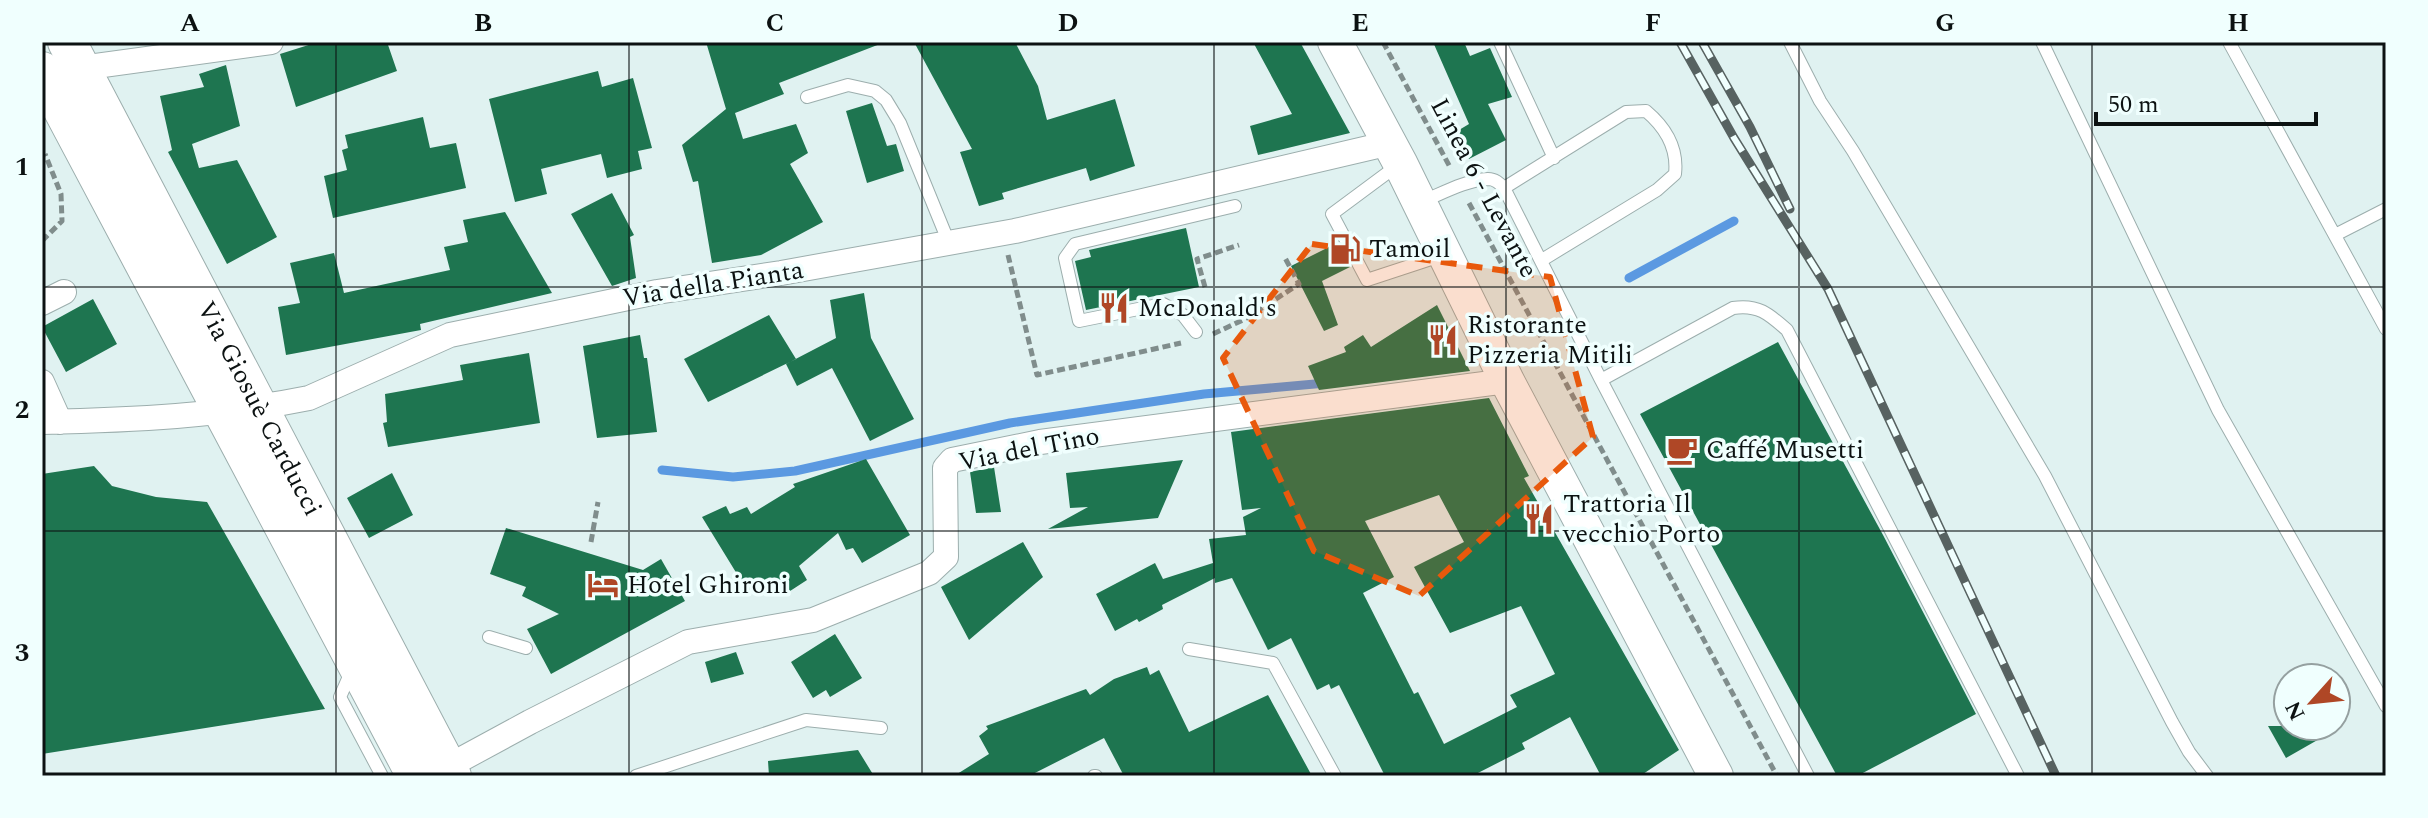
<svg xmlns="http://www.w3.org/2000/svg" width="2428" height="818" viewBox="0 0 2428 818" font-family="Spectral,serif">
	<rect width="100%" height="100%" fill="#e0f2f1"/>
	<g fill="none" stroke-linecap="round" stroke-linejoin="round">
		<path stroke="#5b99e1" stroke-width="9" d="M1629,278L1734,221
			M662,470L733,477L795,471L1010,423L1204,394L1326,383"/>
	</g>
	<path fill="#1e7550" fill-rule="evenodd" d="M318,42H387L397,71L296,107L280,54Z
		M706,42L880,44L779,83L784,94L735,113L743,139L796,124L808,153L790,164L823,222L761,255L712,263L698,181L693,182L682,145L726,109Z
		M914,42H1015L1038,86L1047,120L1115,99L1135,166L1090,181L1086,168L1002,193L1004,199L979,206L960,152L972,149Z
		M1253,42H1300L1350,133L1258,155L1250,126L1292,114Z
		M1433,42H1464L1470,56L1490,48L1512,97L1488,104L1506,140L1469,159L1454,133L1469,124Z
		M226,65L240,126L192,144L199,168L237,160L277,237L227,264L168,152L172,150L160,96L204,87L199,74Z
		M598,71L602,87L633,78L652,148L638,151L642,169L607,178L601,154L541,169L547,194L515,202L489,99Z
		M872,103L887,146L896,144L904,171L867,183L846,111Z
		M423,117L430,148L456,143L466,188L333,218L324,176L347,170L342,150L348,148L345,135Z
		M612,193L634,235L630,237L636,278L612,286L571,214Z
		M505,212L552,293L420,324L421,330L286,355L278,307L300,303L290,263L334,253L344,293L450,270L444,247L468,242L463,220Z
		M1186,228L1199,287L1086,310L1075,261L1091,257L1089,250Z
		M1337,243L1350,267L1322,281L1338,325L1324,331L1291,266Z
		M864,293L871,338L914,419L870,441L832,368L797,386L786,364L836,338L830,300Z
		M93,299L117,344L66,372L42,327Z
		M1437,305L1470,371L1319,390L1308,366L1346,352L1344,347L1363,335L1371,347Z
		M769,315L796,359L708,402L684,359Z
		M640,335L644,358H647L657,432L597,438L583,346Z
		M1778,342L1883,535L1976,714L1857,776H1837L1640,414Z
		M529,353L540,423L388,447L383,423L387,422L385,394L463,380L460,365Z
		M1489,398L1529,476L1524,478L1679,750L1640,776H1601L1570,717L1522,743L1525,749L1472,776H1385L1339,685L1331,689L1329,684L1317,690L1291,638L1268,650L1232,578L1215,583V578L1162,605L1163,609L1139,622L1137,619L1115,631L1096,594L1155,563L1163,579L1213,563L1209,539L1246,535L1243,517L1261,508L1242,510L1231,432ZM1439,495L1464,542L1414,567L1450,633L1521,606L1555,674L1510,695L1517,707L1444,744L1418,692L1414,694L1363,593L1394,577L1365,521Z
		M866,459L910,535L862,563L853,548L846,550L838,533L799,566L807,580L787,593L782,584L766,593L761,586L748,592L702,517L726,506L730,514L747,507L751,514L795,487L793,484Z
		M1183,460L1158,518L1048,529L1088,507L1070,508L1066,473Z
		M94,466L112,486L156,497L207,502L325,709L42,754V474Z
		M994,467L1001,512L976,513L970,472Z
		M392,473L413,515L369,538L347,498Z
		M506,528L643,570L661,559L685,601L551,674L527,629L559,614L522,596L526,587L490,574Z
		M1023,542L1043,577L969,640L941,587Z
		M835,634L862,678L830,697L826,690L813,698L791,662Z
		M736,652L744,674L711,683L705,662Z
		M1147,667L1150,675L1159,670L1189,732L1268,695L1312,776H1124L1104,738L1029,776H954L989,754L979,736L988,729L986,726L1086,689L1090,695L1114,679Z
		M2268,726H2342L2286,758Z
		M858,750L874,776H769L768,761Z"/>
	<g fill="none" stroke-linecap="round" stroke-linejoin="round">
		<defs>
			<path id="service" d="M1500,42L1554,158
				M1790,42L1820,101L1853,151L2045,476L2172,722L2189,752L2207,776
				M2042,42L2218,410L2386,706
				M2229,42L2386,329
				M807,97L848,85L875,91L886,100L900,123L949,243
				M1398,165L1332,214L1367,280L1443,255
				M1504,188L1626,112L1646,111C1665,127 1678,148 1675,174L1657,190L1542,260
				M1421,202C1441,194 1466,180 1488,179C1495,179 1499,183 1504,188L1601,380
				M2335,235L2386,209
				M1196,332L1183,315L1163,304L1079,321L1065,258L1075,244L1235,206
				M489,637L526,648
				M1189,649L1273,663L1335,776
				M351,672L340,697L382,776
				M636,776L806,720L881,728
				M1094,776H1096
				M1808,776L1601,380L1733,308C1758,304 1769,314 1787,330L2018,776"/>
			<path id="minor" d="M81,68L271,42
				M42,303L64,292
				M42,382L60,422
				M42,422C132,420 221,416 309,398L450,335L657,292L781,273L1015,231L1390,143
				M447,767L530,722L688,642L813,620L929,573L946,557L945,468L952,460L1040,442L1507,381"/>
			<path id="secondary" d="M1335,42L1400,163L1507,381L1716,776"/>
			<g id="primary">
				<path id="s1" d="M67,42L452,776"/>
				<path d="M42,71L416,776"/>
			</g>
		</defs>
		<use href="#service" stroke="#9caead" stroke-width="14"/>
		<use href="#minor" stroke="#9caead" stroke-width="26"/>
		<use href="#secondary" stroke="#9caead" stroke-width="36"/>
		<use href="#primary" stroke="#9caead" stroke-width="40"/>
		<path stroke="#808d8c" stroke-width="5" stroke-dasharray="8 4" stroke-linecap="butt" d="M1383,42L1451,169
			M1469,203L1777,776
			M42,241L62,221L61,194L45,154
			M1008,255L1037,375L1181,343
			M1205,287L1197,259L1239,245
			M1213,334L1245,319L1299,284L1284,256
			M591,542L598,502"/>
		<use href="#service" stroke="#fff" stroke-width="12"/>
		<use href="#minor" stroke="#fff" stroke-width="24"/>
		<use href="#secondary" stroke="#fff" stroke-width="34"/>
		<use href="#primary" stroke="#fff" stroke-width="38"/>
		<defs>
			<path id="rail" d="M1680,42L1734,138L1828,289L2056,776
				M1702,42L1750,127L1790,209"/>
		</defs>
		<use href="#rail" stroke="#576261" stroke-width="9"/>
		<use href="#rail" stroke="#f0fffe" stroke-width="6" stroke-dasharray="18" stroke-linecap="butt"/>
	</g>
	<path fill="#e8590c" fill-opacity="0.2" stroke="#e8590c" stroke-width="6" stroke-dasharray="16 10" stroke-linejoin="round" d="M1312,244L1550,277L1593,437L1419,596L1314,551L1223,358Z"/>
	<path fill="none" stroke="#0c1212" stroke-width="2" stroke-opacity="0.55" d="M336,42V776M629,42V776M922,42V776M1214,42V776M1506,42V776M1799,42V776M2092,42V776M42,287H2386M42,531H2386"/>
	<defs>
		<symbol id="fuel-bare" viewBox="-9 -9 18 18"><path d="M-5.5-6h7V0h2V4h1.3V-2.5L3-4.5l.8-.8L6-3V5H2.5V1h-1V6h-7ZM-4.2-4.7v3.2H.2V-4.7Z" fill="#af4726" stroke="#f0fffe" stroke-width="2.5" paint-order="stroke"/></symbol>
		<symbol id="restaurant-bare" viewBox="-9 -9 18 18"><path d="M-5-6h1v4h1v-4h1v4h1v-4h1v5L-1.5 .5V6h-2V.5L-5-1ZM5-6V6H3V1.5H1.5Q1.5-4 5-6Z" fill="#af4726" stroke="#f0fffe" stroke-width="2.5" paint-order="stroke"/></symbol>
		<symbol id="cafe-bare" viewBox="-9 -9 18 18"><path d="M-5.5-4.5H6V0H3Q3 3.5 0 3.5H-2.5Q-5.5 3.5-5.5 0ZM3-3.2v2h1.7v-2ZM-6 4.5H4V6H-6Z" fill="#af4726" stroke="#f0fffe" stroke-width="2.5" paint-order="stroke"/></symbol>
		<symbol id="hotel-bare" viewBox="-9 -9 18 18"><path d="M-6-4.5h1.5V1H6V5H4.5V3h-9V5H-6ZM-4 0a1.8 1.8 0 1 1 3.6 0ZM.5 0V-2.5h3Q6-2.5 6 0Z" fill="#af4726" stroke="#f0fffe" stroke-width="2.5" paint-order="stroke"/></symbol>
	</defs>
	<g fill-rule="evenodd">
		<use href="#fuel-bare" x="1323" y="227" width="44" height="44"/>
		<use href="#restaurant-bare" x="1092" y="286" width="44" height="44"/>
		<use href="#restaurant-bare" x="1421" y="318" width="44" height="44"/>
		<use href="#cafe-bare" x="1660" y="428" width="44" height="44"/>
		<use href="#restaurant-bare" x="1517" y="497" width="44" height="44"/>
		<use href="#hotel-bare" x="581" y="563" width="44" height="44"/>
	</g>
	<g text-anchor="middle" dominant-baseline="central" stroke-width="7" stroke-linejoin="round" paint-order="stroke">
		<g font-size="26" fill="#0c1212" stroke="#f0fffe">
			<text transform="translate(1484 188) rotate(62)">Linea 6 - Levante</text>
			<text transform="translate(713 284) rotate(-9)">Via della Pianta</text>
			<text stroke="none"><textPath href="#s1" startOffset="414">Via Giosuè Carducci</textPath></text>
			<text transform="translate(1029 449) rotate(-11)">Via del Tino</text>
		</g>
		<g font-size="26" fill="#0c1212" stroke="#f0fffe" text-anchor="start">
			<text x="1369" y="249">Tamoil</text>
			<text x="1138" y="308">McDonald's</text>
			<text x="1467" y="325">Ristorante<tspan x="1467" dy="30">Pizzeria Mitili</tspan></text>
			<text x="1706" y="450">Caffé Musetti</text>
			<text x="1563" y="504">Trattoria Il<tspan x="1563" dy="30">vecchio Porto</tspan></text>
			<text x="627" y="585">Hotel Ghironi</text>
		</g>
	</g>
	<rect width="2428" height="818" fill="none" stroke="#f0fffe" stroke-width="88"/>
	<g transform="translate(2312 702) rotate(243)"><circle r="38" fill="#f0fffe" stroke="#95a0a0" stroke-width="2"/>
	<path d="M0-6L14 30L0 20L-14 30Z" fill="#af4726"/>
	<text y="-12" font-size="22" font-weight="bold" text-anchor="middle" fill="#0c1212">N</text>
	</g>
	<path d="M2096 112v12h220v-12" fill="none" stroke="#0c1212" stroke-width="4"/>
	<text x="2108" y="112" font-size="24" fill="#0c1212" stroke="#f0fffe" stroke-width="6" paint-order="stroke">50 m</text>
	<rect x="44" y="44" width="2340" height="730" fill="none" stroke="#0c1212" stroke-width="3"/>
	<g font-size="26" text-anchor="middle" font-weight="bold" fill="#0c1212">
		<text x="190" y="31">A</text>
		<text x="483" y="31">B</text>
		<text x="775" y="31">C</text>
		<text x="1068" y="31">D</text>
		<text x="1360" y="31">E</text>
		<text x="1653" y="31">F</text>
		<text x="1945" y="31">G</text>
		<text x="2238" y="31">H</text>
		<text x="22" y="175">1</text>
		<text x="22" y="418">2</text>
		<text x="22" y="661">3</text>
	</g>
</svg>
